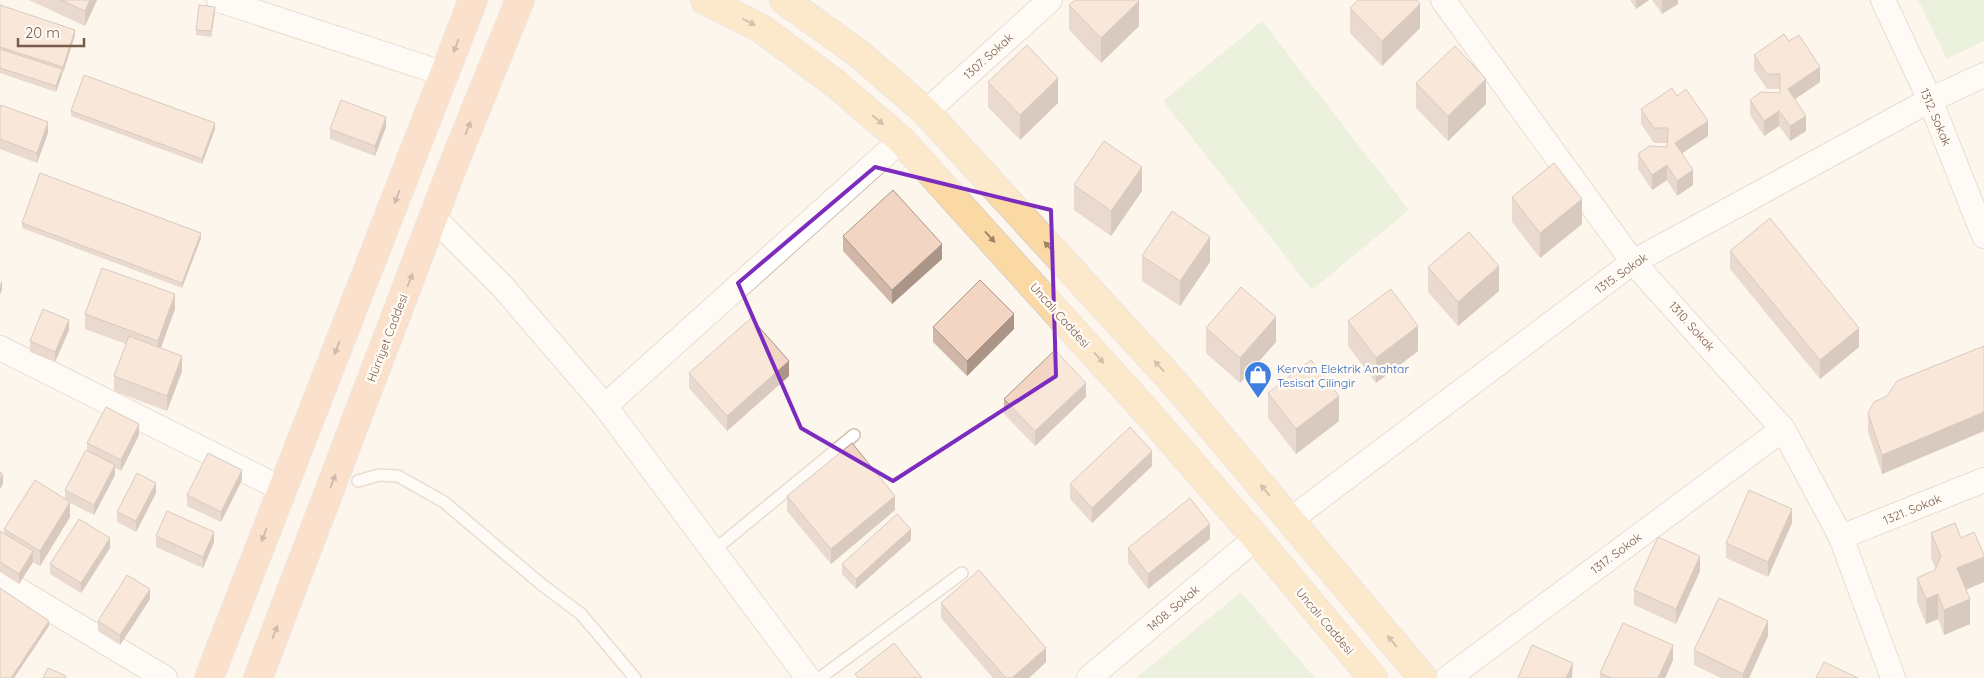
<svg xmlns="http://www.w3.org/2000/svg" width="1984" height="678" viewBox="0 0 1984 678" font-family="Quicksand,sans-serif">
	<rect width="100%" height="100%" fill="#fdf6ec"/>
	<path fill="#d8ecc9" d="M1918,0H1984V41L1947,59Z
		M1262,21L1409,210L1312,290L1163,101Z
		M1241,592L1315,678H1136Z"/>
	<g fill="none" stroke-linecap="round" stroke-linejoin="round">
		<defs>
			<path id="service" d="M358,481L379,475L398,476L444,502L541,584L581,614L635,678
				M713,551L854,435
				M820,678L962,573"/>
			<path id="minor" d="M219,0L445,74
				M1443,0L1633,262L1783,429L1841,537L1893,678
				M1883,0L1930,100L1984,236
				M926,112L1050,0
				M433,217L502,286L605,406L808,678
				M0,348L282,489
				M605,406L901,140
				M1290,520L1633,262L1930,100L1984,75
				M1841,537L1984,480
				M0,579L165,678
				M1089,678L1256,538
				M1448,678L1783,429"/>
			<path id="primary" d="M705,0L762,29L836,84L901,140L1145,410L1256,538L1373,678
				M784,0L858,53L926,112L1178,387L1423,678"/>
			<path id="trunk" d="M209,678L473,0
				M258,678L454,163L520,0"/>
		</defs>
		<use href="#service" stroke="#d1beb0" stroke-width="14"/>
		<use href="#minor" stroke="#d1beb0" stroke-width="26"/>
		<use href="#primary" stroke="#dad1cd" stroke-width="30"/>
		<use href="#trunk" stroke="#dad1cd" stroke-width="30"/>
		<use href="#service" stroke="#fff" stroke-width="11"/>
		<use href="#minor" stroke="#fff" stroke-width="24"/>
		<use href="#primary" stroke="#fbd9a5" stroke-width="28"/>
		<use href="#trunk" stroke="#f9c8a4" stroke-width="28"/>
	</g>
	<path fill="#d1b7a8" d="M29,0H97L85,26Z
		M1630,0H1649L1636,9Z
		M1652,0H1678V4L1662,14Z
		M0,5L75,35L63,73L62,72V75L56,92L0,73Z
		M1069,5L1139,26L1101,63L1069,30Z
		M1350,8L1420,28L1382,66L1350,33Z
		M215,12L211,37L196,35V30Z
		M1754,55L1820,82L1794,99L1806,131L1790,141L1779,126L1764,136L1750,115V100L1780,93V89H1767L1754,70Z
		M988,82L1058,103L1020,140L988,107Z
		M1416,83L1486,104L1448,141L1416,108Z
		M1677,96L1708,136L1682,153L1693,185L1677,196L1667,180L1652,190L1638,169V154L1667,147L1668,143H1654L1641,124V109Z
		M0,108L48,133L37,163L0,149Z
		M71,111L215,129L202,164L71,116Z
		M386,127L375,156L330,139V129Z
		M1074,185L1142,191L1111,236L1074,210Z
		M1512,197L1582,224L1540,258L1512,222Z
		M22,223L201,238L182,288L22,228Z
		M843,236L942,259L892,304L843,251Z
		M1730,251L1859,347L1820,379L1730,269Z
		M1142,256L1210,262L1180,306L1142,281Z
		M1428,267L1499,291L1458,326L1428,292Z
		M175,309L160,348L182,371L167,411L114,391V376L126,344L85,329V314Z
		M1348,321L1418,351L1376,383L1348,346Z
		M933,327L1014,329L967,376L933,342Z
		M1206,328L1276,342L1240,383L1206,353Z
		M69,330L55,362L30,352V341Z
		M1984,346V431L1882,474L1868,432V413Z
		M689,373L789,376L727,431L689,388Z
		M1268,393L1339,421L1296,454L1268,418Z
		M1086,397L1035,446L1004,414V399Z
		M139,435L121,471L115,468V475L94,515L70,503V517L40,566L33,562L19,584L0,572V531L4,533V529L65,499V490L87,451V443Z
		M1152,466L1092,523L1070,499V484Z
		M242,480L221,522L187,506V495Z
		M156,493L136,532L117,522V512Z
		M787,496L895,510L831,564L787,511Z
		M1792,523L1768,577L1726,558V543Z
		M1931,533L1961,538L1984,555V582L1966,590L1970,624L1944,635L1938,619L1926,624L1917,602V578L1935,570L1936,569L1931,558Z
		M156,536L214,542L203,568L156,547Z
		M1210,539L1148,589L1128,563V548Z
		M911,540L856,589L842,574V564Z
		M110,548L81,593L50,574V564Z
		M1700,571L1676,624L1634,605V590Z
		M150,599L120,645L98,631V621Z
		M941,603L1046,662L1029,678H993L941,618Z
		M1768,636L1749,678H1721L1694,665V650Z
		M1673,660L1665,678H1600V673Z"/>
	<path fill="#aa9588" d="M90,0H97L85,26V11Z
		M1636,0H1649L1636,9Z
		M1662,0H1678V4L1662,14Z
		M1139,1V26L1101,63V38Z
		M1420,4V28L1382,66V41Z
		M215,7V12L211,37V31Z
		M75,30V35L63,73V67Z
		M1820,67V82L1788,104V89Z
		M62,69V75L56,92V86Z
		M1058,78V103L1020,140V115Z
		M1486,79V104L1448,141V116Z
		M1779,111V126L1764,136V121Z
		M1806,116V131L1790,141V126Z
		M386,117V127L375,156V146Z
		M1708,121V136L1675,158V143Z
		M48,122V133L37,163V153Z
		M215,123V129L202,164V159Z
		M1667,165V180L1652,190V175Z
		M1142,167V191L1111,236V211Z
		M1693,170V185L1677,196V181Z
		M1582,199V224L1540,258V233Z
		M201,233V238L182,288V283Z
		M1210,237V262L1180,306V281Z
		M942,244V259L892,304V290Z
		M1499,266V291L1458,326V302Z
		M2,280V290L0,295V285Z
		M175,294V309L158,356V341Z
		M1014,314V329L967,376V361Z
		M1276,317V342L1240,383V358Z
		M69,320V330L55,362V352Z
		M1418,326V351L1376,383V358Z
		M1859,328V347L1820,379V360Z
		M182,356V371L167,411V396Z
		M789,361V376L727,431V416Z
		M1086,383V397L1035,446V431Z
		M1339,396V421L1296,454V429Z
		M1984,412V431L1882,474V455Z
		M139,424V435L121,471V460Z
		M1152,451V466L1092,523V508Z
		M115,465V475L94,515V505Z
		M242,470V480L221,522V512Z
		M3,474V484L0,489V479Z
		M156,483V493L136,532V521Z
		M895,496V510L831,564V549Z
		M70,502V517L40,566V551Z
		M1792,509V523L1768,577V562Z
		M1210,524V539L1148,589V574Z
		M911,529V540L856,589V579Z
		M214,532V542L203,568V557Z
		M110,538V548L81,593V583Z
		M33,551V562L19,584V574Z
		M1700,556V571L1676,624V609Z
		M1984,557V582L1957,593V568Z
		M150,589V599L120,645V635Z
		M1938,594V619L1926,624V599Z
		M1970,599V624L1944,635V610Z
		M49,621V626L14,678H11Z
		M1768,621V636L1749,678H1743V674Z
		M1673,645V660L1665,678H1658Z
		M1046,648V662L1029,678H1012Z
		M1573,663L1572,678H1566Z"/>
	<path fill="#f3d5c3" stroke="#aa9588" d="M61,0H90L85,11Z
		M1075,0H1138L1139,1L1101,38L1069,5Z
		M1358,0H1417L1420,4L1382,41L1350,8Z
		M0,5L75,30L63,67L0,47Z
		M199,5L215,7L211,31L196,30Z
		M1784,34L1789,41L1799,35L1820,67L1788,89L1806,116L1790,126L1779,111L1764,121L1750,100L1761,92L1780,93V74H1767L1754,55Z
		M1027,45L1058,78L1020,115L988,82Z
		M1455,46L1486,79L1448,116L1416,83Z
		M0,49L62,69L56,86L0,68Z
		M84,75L215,123L202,159L71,111Z
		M1672,88L1677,96L1686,89L1708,121L1675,143L1693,170L1677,181L1667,165L1652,175L1638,154L1649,146L1667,147L1668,128H1654L1641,109Z
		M341,100L386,117L375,146L330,129Z
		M1,105L48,122L37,153L0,139V108Z
		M1104,141L1142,167L1111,211L1074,185Z
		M1554,163L1582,199L1540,233L1512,197Z
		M40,173L201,233L182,283L22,223Z
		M893,190L942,244L892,290L843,236Z
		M1172,211L1210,237L1180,281L1142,256Z
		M1770,218L1859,328L1820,360L1730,251Z
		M1469,232L1499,266L1458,302L1428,267Z
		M102,268L175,294L158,341L85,314Z
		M980,280L1014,314L967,361L933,327Z
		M1241,287L1276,317L1240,358L1206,328Z
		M1391,289L1418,326L1376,358L1348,321Z
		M43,309L69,320L55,352L30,341Z
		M751,318L789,361L727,416L689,373Z
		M129,336L182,356L167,396L114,376Z
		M1984,346V412L1882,455L1868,413L1874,402L1887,396L1897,381Z
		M1055,350L1086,383L1035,431L1004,399Z
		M1311,360L1339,396L1296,429L1268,393Z
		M106,407L139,424L121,460L87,443Z
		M1130,427L1152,451L1092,508L1070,484Z
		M852,443L895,496L831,549L787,496Z
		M86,450L115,465L94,505L65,490Z
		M208,453L242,470L221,512L187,495Z
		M0,472L3,474L0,479Z
		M137,473L156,483L136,521L117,512Z
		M35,480L70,502L40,551L4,529Z
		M1749,490L1792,509L1768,562L1726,543Z
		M1190,498L1210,524L1148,574L1128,548Z
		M167,511L214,532L203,557L156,536Z
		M897,514L911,529L856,579L842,564Z
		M79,519L110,538L81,583L50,564Z
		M1955,523L1961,538L1974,532L1984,555V557L1957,568L1970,599L1944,610L1938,594L1926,599L1917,578L1935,570L1941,556L1931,533Z
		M0,531L33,551L19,574L0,562Z
		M1658,537L1700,556L1676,609L1634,590Z
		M979,570L1046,648L1012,678H1006L941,603Z
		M127,575L150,589L120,635L98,621Z
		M0,588L49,621L11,678H0Z
		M1719,598L1768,621L1743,674L1694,650Z
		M1623,623L1673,645L1658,678H1611L1600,673Z
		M894,643L922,678H858L855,674Z
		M1532,645L1573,663L1566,678H1518Z
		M1824,662L1858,678H1816Z
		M48,668L66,676L65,678H43Z"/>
	<defs><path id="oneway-solid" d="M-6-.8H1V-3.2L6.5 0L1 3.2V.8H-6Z" transform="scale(1.25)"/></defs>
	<g fill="#a18267">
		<use href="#oneway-solid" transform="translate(749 22) rotate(27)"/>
		<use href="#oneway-solid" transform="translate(878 120) rotate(40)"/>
		<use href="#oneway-solid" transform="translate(990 237) rotate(48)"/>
		<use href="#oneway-solid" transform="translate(1049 247) rotate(-133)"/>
		<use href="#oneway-solid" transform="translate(1099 358) rotate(48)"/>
		<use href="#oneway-solid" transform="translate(1159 366) rotate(-133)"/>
		<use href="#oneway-solid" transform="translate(1265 490) rotate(-130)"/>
		<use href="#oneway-solid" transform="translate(1392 641) rotate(-130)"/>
	</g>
	<g fill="#9a7763">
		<use href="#oneway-solid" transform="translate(456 46) rotate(111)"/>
		<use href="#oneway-solid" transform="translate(468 128) rotate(-68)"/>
		<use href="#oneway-solid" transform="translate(397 197) rotate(111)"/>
		<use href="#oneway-solid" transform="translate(410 280) rotate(-69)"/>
		<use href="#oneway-solid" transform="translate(337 348) rotate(111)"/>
		<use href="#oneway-solid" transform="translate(333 481) rotate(-69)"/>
		<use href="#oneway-solid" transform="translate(264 535) rotate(111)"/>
		<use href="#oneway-solid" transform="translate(275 632) rotate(-69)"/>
	</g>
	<path d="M0 0H1984V678H0ZM875,167L1051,210L1056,376L893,481L801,428L738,283Z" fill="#fdf6ec" fill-opacity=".55" fill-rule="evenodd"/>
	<path fill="none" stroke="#7b2cbf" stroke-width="4" stroke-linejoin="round" d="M875,167L1051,210L1056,376L893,481L801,428L738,283Z"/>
	<defs>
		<symbol id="shop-pin" viewBox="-11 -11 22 30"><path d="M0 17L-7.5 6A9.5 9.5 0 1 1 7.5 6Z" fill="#3f7fe0" stroke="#fffaf3"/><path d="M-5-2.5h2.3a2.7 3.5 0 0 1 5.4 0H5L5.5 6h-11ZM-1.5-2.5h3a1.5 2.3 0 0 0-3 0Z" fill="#fff"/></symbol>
	</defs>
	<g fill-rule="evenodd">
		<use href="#shop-pin" x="1242" y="359" width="32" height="43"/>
	</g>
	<g text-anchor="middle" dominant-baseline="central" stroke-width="5" stroke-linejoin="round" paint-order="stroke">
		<g font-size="12" fill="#7a5c4d" stroke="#fffaf3">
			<text transform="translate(988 56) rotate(-42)">1307. Sokak</text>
			<text transform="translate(1936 117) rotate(67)">1312. Sokak</text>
			<text transform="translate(1621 273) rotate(-35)">1315. Sokak</text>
			<text transform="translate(1060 315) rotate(48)">Uncalı Caddesi</text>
			<text transform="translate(1692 326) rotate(48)">1310. Sokak</text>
			<text transform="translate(387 338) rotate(-69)">Hürriyet Caddesi</text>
			<text transform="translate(1912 509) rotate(-22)">1321. Sokak</text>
			<text transform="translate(1616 553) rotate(-37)">1317. Sokak</text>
			<text transform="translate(1173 608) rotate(-40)">1408. Sokak</text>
			<text transform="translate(1325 621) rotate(50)">Uncalı Caddesi</text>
		</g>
		<g font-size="12" fill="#366cbe" stroke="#fffaf3" text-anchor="start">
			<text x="1277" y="368">Kervan Elektrik Anahtar<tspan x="1277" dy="14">Tesisat Çilingir</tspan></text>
		</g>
	</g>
	<path d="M18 38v8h66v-8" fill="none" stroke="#7a5c4d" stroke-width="2.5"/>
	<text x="25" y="38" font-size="15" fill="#7a5c4d" stroke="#fffaf3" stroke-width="4" paint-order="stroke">20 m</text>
</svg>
